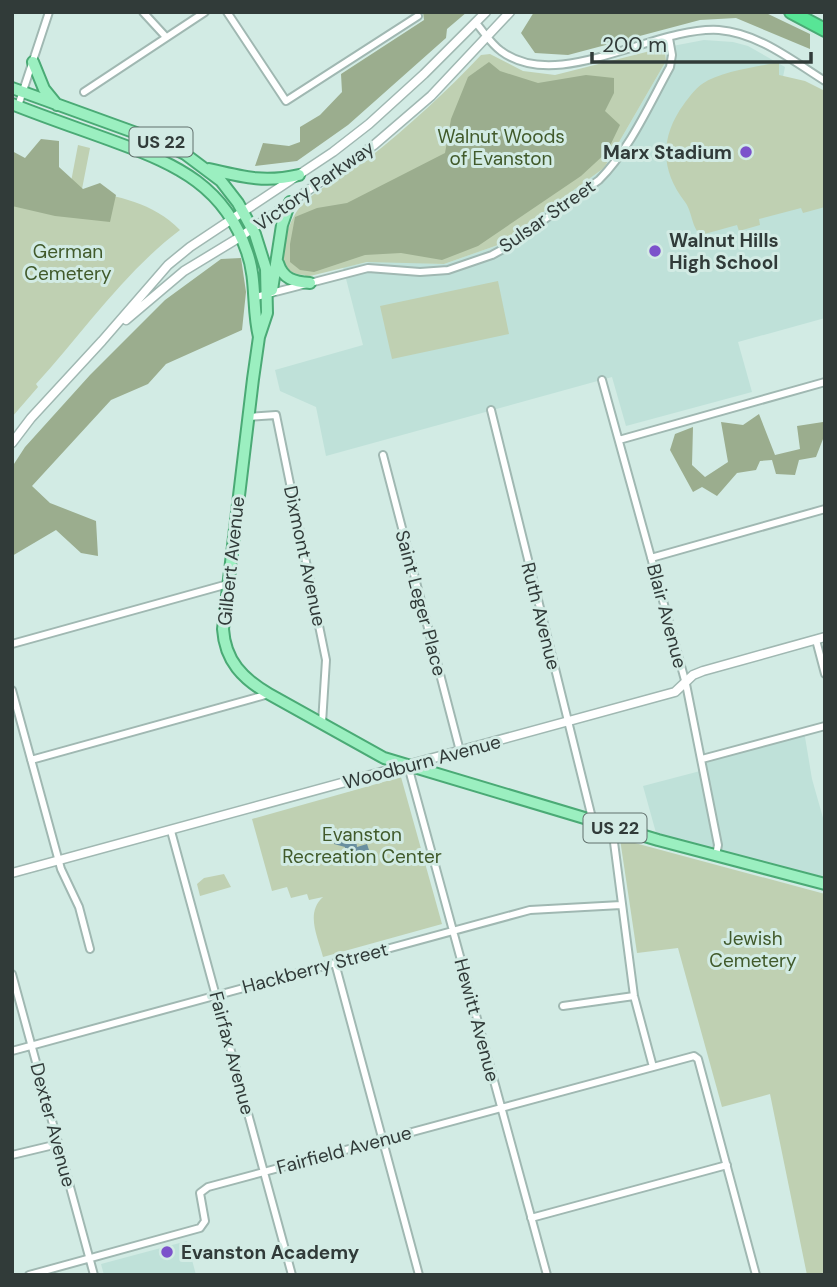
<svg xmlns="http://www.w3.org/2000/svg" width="837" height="1287" viewBox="0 0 837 1287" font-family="'DM Sans',sans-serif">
	<rect width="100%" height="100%" fill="#d2ebe4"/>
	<path fill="#bfe1d9" d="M704,40L733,42L748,46L785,67L783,77L825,91V318L738,342L752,392L626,426L612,377L326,456L316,407L280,391L275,370L363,345L343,267L375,261L444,264L498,245L604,168L666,61V53L662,48Z
		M804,731L812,779L825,825V884L658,840L643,786L704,770L702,759Z
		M187,1241L196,1275H104L101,1264Z"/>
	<path fill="#bfd0b2" d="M662,48L665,52L666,61L604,168L498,245L444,264L367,262L306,277L305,275C296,275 287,272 284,262C280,247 290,219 300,207C315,189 350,173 370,157C409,126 446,92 481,55L490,54L523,71L555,75Z
		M779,62V75L805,81L825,91V207L803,213L801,208L759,219L760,225L739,231L737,225L701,235C691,227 693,213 685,202C660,170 660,137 684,104C689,97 695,89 702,84C721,71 757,67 779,62Z
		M78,145L90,148L82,189C118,197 153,202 180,230C123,273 83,333 36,384L38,387L12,417V200L70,187Z
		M498,281L509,334L392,359L380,306Z
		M401,777L442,924L323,957C318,937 305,913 323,897L309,900L307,894L291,898L287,887L272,891L252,819Z
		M620,839L825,894V1275H807L770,1094L722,1107L678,948L637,953Z
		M224,874L231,887L200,896L197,884L204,878Z"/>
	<path fill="#9bad8e" d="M423,12H467L447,29L446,38L348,125L297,161L255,166L263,143L289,146L300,142V127L320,115L342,92L341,74L424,20Z
		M534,12H764L810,34V49L736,18L700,20L568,55L535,53L521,33Z
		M489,62L500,71L538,83L586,75L614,78V93L605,111L620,125L607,152L581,176L478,246L442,260L401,253L365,255L314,272L300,270L290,262V244L295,217L317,208L347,203L445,153L451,119L468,77Z
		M41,139L59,141V167L83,189L100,183L116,195L110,222L55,216L12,206V151L25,158Z
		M241,258L246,292L242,330L166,364L148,384L111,400L32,486L50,503L96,521L98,556L81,553L56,530L12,556V467L25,447L90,375L165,300L221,259Z
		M759,414L775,455L800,449L797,426L823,422V439L816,457L799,460L795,475L776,474L772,460L760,461L756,470L737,473L717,496L702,487L693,492L670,450L675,434L693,427L692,465L705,477L728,462L721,422L743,425Z"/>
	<path fill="#698f9f" d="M349,832H355L357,847L367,844L371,856L344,864L340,852L345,850V847L334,844C337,836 341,833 349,832Z"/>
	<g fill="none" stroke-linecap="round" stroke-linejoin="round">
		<defs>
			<path id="minor" d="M143,12L166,37
				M227,12L286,101L418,16
				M476,23C484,32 491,44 501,51C558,94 654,26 719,30C758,33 793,61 825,81
				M84,92L205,12
				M18,106L49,12
				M256,297L368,268L420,272L448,270L492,255L505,248L599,180C630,149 649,105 670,67L672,55L669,38
				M602,380L686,684L718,845L716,855
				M491,410L593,822
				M248,417L276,415L326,660L322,723
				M619,440L825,382
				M383,455L460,751
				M651,558L825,509
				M816,640L825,674
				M12,644L228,584
				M12,690L61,869L79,907L90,949
				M702,759L825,726
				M31,760L269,694
				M408,766L547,1275
				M612,827L634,996L653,1067
				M171,831L292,1275
				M335,963L419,1275
				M12,974L94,1275
				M563,1006L634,996
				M12,1051L530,910L621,905
				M12,1155L58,1144
				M531,1218L727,1165
				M29,1275L200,1228L205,1221L200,1193L208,1187L694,1056L698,1059L756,1275"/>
			<path id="tertiary" d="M126,320L184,271L240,237L374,145L431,96L510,12
				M12,443L31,418L102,341L168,265L190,247L333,152L369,124L424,74L486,12
				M12,873L675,692L693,675L703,671L825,637"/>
			<path id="primary" d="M33,62L44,89L57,105
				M12,88L161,142L185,154L221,181L238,203L255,234L266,269L267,313L259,337L253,379L223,629C225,661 243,679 269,694L384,758L658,840L825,884
				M12,104C47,118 83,130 118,143C178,165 225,187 247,252C257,280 252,309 259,337
				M209,169C243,177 264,183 299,175
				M278,263C283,279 294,282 310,283
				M272,290L282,225L290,202"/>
			<path id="motorway" d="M791,12L825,30"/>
		</defs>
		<use href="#minor" stroke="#a0b8b2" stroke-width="10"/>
		<use href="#tertiary" stroke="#a0b8b2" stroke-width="11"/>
		<use href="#primary" stroke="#4aaa75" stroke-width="14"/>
		<use href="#motorway" stroke="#4aaa75" stroke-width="16"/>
		<use href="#minor" stroke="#fff" stroke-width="6"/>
		<use href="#tertiary" stroke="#fff" stroke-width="8"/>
		<use href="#primary" stroke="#9befc0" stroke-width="10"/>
		<use href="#motorway" stroke="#58e596" stroke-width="12"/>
	</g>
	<g fill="#7c52cb" stroke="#d2ebe4" stroke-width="2.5">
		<circle cx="746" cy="152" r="7"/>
		<circle cx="655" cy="251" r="7"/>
		<circle cx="167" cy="1252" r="7"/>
	</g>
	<g text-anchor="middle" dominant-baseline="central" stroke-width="6" stroke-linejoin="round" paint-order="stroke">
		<g fill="#d2ebe4" stroke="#61706c" stroke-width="2">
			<rect x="129.5" y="127.5" width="63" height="29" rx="5"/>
			<rect x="583.5" y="813.5" width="63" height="29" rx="5"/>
		</g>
		<g font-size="18" font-weight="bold" fill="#313b39">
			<text x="161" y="142">US 22</text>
			<text x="615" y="828">US 22</text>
		</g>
		<g font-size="19" fill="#415a2b" stroke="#d2ebe4">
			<text x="501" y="136">Walnut Woods<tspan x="501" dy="22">of Evanston</tspan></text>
			<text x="68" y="251">German<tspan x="68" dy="22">Cemetery</tspan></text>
			<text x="362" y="834">Evanston<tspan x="362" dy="22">Recreation Center</tspan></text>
			<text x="753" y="938">Jewish<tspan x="753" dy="22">Cemetery</tspan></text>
		</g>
		<g font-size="19" font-weight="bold" fill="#313b39" stroke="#d2ebe4" text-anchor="start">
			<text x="732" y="152" text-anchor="end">Marx Stadium</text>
			<text x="669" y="240">Walnut Hills<tspan x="669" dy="22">High School</tspan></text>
			<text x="181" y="1252">Evanston Academy</text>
		</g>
		<g font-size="19" fill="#313b39" stroke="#d2ebe4">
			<text transform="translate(314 186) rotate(-35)">Victory Parkway</text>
			<text transform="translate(547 216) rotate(-35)">Sulsar Street</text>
			<text transform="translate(305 556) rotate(78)">Dixmont Avenue</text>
			<text transform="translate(231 561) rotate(-84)">Gilbert Avenue</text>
			<text transform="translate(421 603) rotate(75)">Saint Leger Place</text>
			<text transform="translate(541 616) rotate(76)">Ruth Avenue</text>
			<text transform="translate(667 616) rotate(75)">Blair Avenue</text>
			<text transform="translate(422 762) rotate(-15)">Woodburn Avenue</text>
			<text transform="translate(315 968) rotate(-15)">Hackberry Street</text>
			<text transform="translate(477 1020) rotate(75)">Hewitt Avenue</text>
			<text transform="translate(232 1053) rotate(75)">Fairfax Avenue</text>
			<text transform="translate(53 1125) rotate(75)">Dexter Avenue</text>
			<text transform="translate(344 1150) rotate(-15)">Fairfield Avenue</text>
		</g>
	</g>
	<rect width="837" height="1287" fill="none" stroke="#313b39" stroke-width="28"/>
	<path d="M592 52v10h219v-10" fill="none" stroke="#313b39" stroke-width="3.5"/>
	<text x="602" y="52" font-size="21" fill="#313b39" stroke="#d2ebe4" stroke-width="5" paint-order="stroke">200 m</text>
</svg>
